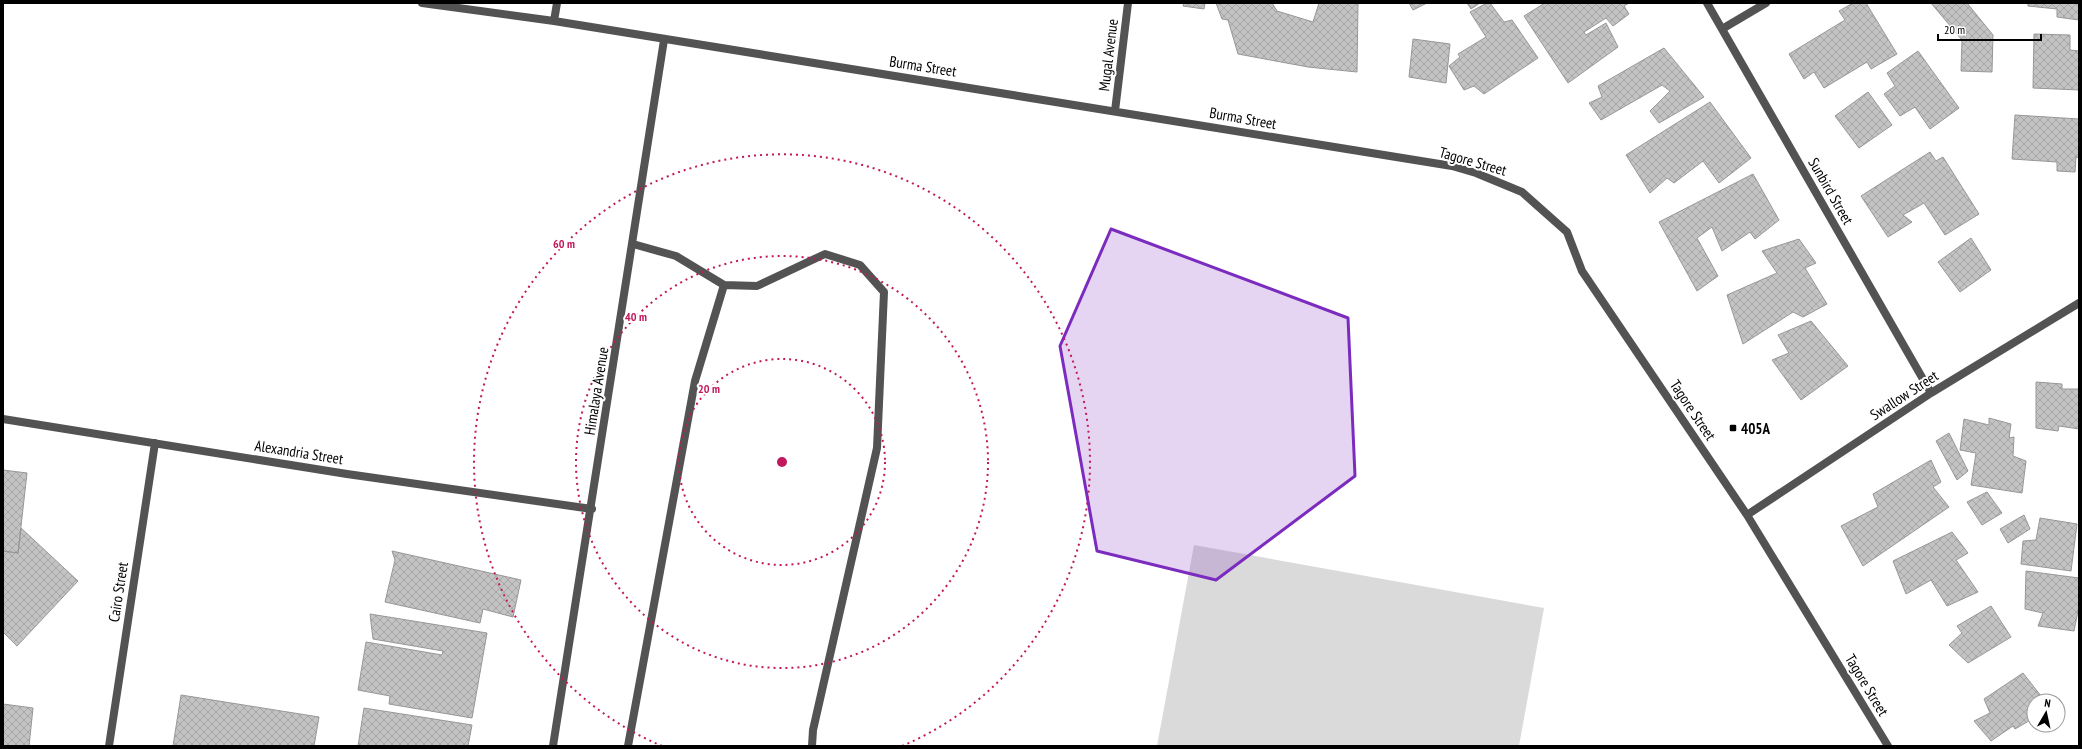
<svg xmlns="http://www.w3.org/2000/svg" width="2082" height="749" viewBox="0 0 2082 749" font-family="'PT Sans Narrow',sans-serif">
	<defs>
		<pattern id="building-cross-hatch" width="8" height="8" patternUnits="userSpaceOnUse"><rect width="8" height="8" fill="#c3c3c3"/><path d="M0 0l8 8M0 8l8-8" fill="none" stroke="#a6a6a6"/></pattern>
	</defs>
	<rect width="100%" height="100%" fill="#fff"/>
	<path fill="#dadada" d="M1194,545L1544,608L1519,746H1157Z"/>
	<path fill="url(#building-cross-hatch)" stroke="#979797" d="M1184,3H1205L1204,9L1183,6Z
		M1216,3H1272L1277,11L1313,22L1319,3H1358L1357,72L1308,67L1238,54L1228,20L1222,19Z
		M1409,3H1427L1413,10Z
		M1467,3H1480L1471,9Z
		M1487,3H1490L1504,22L1512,20L1538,58L1484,94L1474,86L1464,90L1449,66L1460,57L1458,54L1486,37L1470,12Z
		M1545,3H1629L1624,6L1629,14L1613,26L1606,18L1584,32L1586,35L1606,23L1618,47L1568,83L1524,16Z
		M1853,3H1866L1897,54L1871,69L1867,62L1824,88L1814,72L1804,79L1789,54L1845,20L1839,11Z
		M1931,3H1967L1993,35L1992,72L1961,71L1962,40Z
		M2028,3H2079V20L2057,17V9L2028,6Z
		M2034,34L2070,35V50L2079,51V90L2033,88Z
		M1413,39L1450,44L1446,83L1409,77Z
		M1664,48L1704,97L1659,123L1650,111L1670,91L1662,85L1601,120L1589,103L1602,97L1598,86Z
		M1918,51L1959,108L1930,129L1915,107L1900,116L1884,94L1895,86L1887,73Z
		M1868,92L1892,125L1859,148L1835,116Z
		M1710,102L1751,158L1719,183L1703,161L1674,183L1667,178L1650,193L1626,155Z
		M2015,115L2079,119V158L2076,157L2075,172L2057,171V162L2012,159Z
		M1930,152L1936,161L1943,157L1979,214L1945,235L1924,203L1903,215L1912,222L1888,237L1861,196Z
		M1753,174L1779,220L1755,239L1750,232L1722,251L1712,227L1697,238L1718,276L1697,291L1659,222Z
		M1971,238L1991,270L1960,292L1938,262Z
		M1799,239L1816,263L1805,268L1827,304L1803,317L1793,312L1743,344L1727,295L1777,273L1762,251Z
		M1811,321L1848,366L1801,400L1772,360L1789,353L1778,335Z
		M2036,382L2062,384V389H2079V429L2059,426L2058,431L2036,428Z
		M1989,418L2011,424L2009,438L2014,437L2013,456L2026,461L2022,493L1971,485L1976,453L1960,450L1964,419L1989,425Z
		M1949,433L1968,471L1957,480L1936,441Z
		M1931,460L1941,482L1933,487L1949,507L1863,566L1841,526L1878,507L1873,494Z
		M3,470L27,473L18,553L3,551Z
		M1987,492L2002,513L1982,525L1967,502Z
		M2024,515L2030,529L2008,543L2000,529Z
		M2040,518L2077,524L2071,571L2021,564L2023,541L2036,540Z
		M21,528L78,581L17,646L3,632V551L18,553Z
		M1952,532L1968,553L1956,560L1978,592L1947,606L1931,580L1906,594L1893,561Z
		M392,551L521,580L513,617L483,609L480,623L385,602L395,560Z
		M2026,571L2079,578V606L2074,631L2038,626L2043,613L2025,609Z
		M1991,606L2011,637L1968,663L1949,645L1962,633L1957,626Z
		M370,614L487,633L472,718L389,704L390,696L358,690L366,642L442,655L443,651L373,639Z
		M2023,673L2045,701H2034V712L2031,713L2034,718L2015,729L2013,726L1991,741L1974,721L1990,713L1984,699Z
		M181,695L319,717L314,746H173Z
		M3,704L33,708L29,746H3Z
		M364,708L472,725L468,746H358Z"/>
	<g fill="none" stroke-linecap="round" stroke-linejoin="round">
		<path stroke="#535353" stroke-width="8" d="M633,244L676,256L724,285L757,286L825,254L860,265L884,292L877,448L813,730L812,746
			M628,746L695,381L724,285"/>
		<path stroke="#535353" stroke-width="8" d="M422,3L554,21L1452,166L1476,173L1522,192L1567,232L1582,271L1747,515L1888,746
			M1707,3L1931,393
			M554,21L557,3
			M1722,29L1766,3
			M1115,111L1128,3
			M3,419L347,474L592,509
			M1747,515L1931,393L2079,303
			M109,746L155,443
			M553,746L664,40"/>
	</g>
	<path fill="#7b2cbf" fill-opacity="0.2" stroke="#7b2cbf" stroke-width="3" stroke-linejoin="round" d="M1111,229L1348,318L1355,476L1216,580L1097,551L1060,346Z"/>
	<g fill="none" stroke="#c2185b" stroke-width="2" stroke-dasharray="2 4">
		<circle cx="782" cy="462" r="103"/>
		<circle cx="782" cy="462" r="206"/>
		<path d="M662 746A308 308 0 1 1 902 746"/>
	</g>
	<rect fill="#000" stroke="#fff" stroke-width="1.5" x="1729" y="424" width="8" height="8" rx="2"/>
	<g text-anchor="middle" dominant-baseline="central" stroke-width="4" stroke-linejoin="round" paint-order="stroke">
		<g font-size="15" fill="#000" stroke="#fff">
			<text transform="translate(1108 55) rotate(-83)">Mugal Avenue</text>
			<text transform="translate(923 66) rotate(9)">Burma Street</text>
			<text transform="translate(1243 118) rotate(10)">Burma Street</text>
			<text transform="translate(1473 161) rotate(16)">Tagore Street</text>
			<text transform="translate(1831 191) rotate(60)">Sunbird Street</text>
			<text transform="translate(596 391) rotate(-81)">Himalaya Avenue</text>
			<text transform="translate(1904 395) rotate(-33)">Swallow Street</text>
			<text transform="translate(1693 410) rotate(56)">Tagore Street</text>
			<text transform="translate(299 452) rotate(9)">Alexandria Street</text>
			<text transform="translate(118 592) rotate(-81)">Cairo Street</text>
			<text transform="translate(1867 685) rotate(59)">Tagore Street</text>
		</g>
		<g font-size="15" font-weight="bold" fill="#000" stroke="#fff" text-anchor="start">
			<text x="1741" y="428">405A</text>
		</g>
	</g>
	<circle cx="782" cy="462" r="6" fill="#c2185b" stroke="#fff" stroke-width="2"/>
	<g font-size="12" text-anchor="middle" font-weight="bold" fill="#c2185b" stroke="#fff" stroke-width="4" stroke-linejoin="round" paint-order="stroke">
		<text x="564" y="248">60 m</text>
		<text x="636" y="321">40 m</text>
		<text x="709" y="393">20 m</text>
	</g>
	<rect width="2082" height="749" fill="none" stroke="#000000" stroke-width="8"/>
	<g transform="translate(2046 713) rotate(9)"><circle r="19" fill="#ffffff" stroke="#999999"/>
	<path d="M0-3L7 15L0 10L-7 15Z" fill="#000000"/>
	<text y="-6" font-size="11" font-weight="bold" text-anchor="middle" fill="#000000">N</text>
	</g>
	<path d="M1938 34v6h103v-6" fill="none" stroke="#000000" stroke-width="2"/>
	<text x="1944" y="34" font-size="12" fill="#000000" stroke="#ffffff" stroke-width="3" paint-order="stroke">20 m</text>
</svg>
